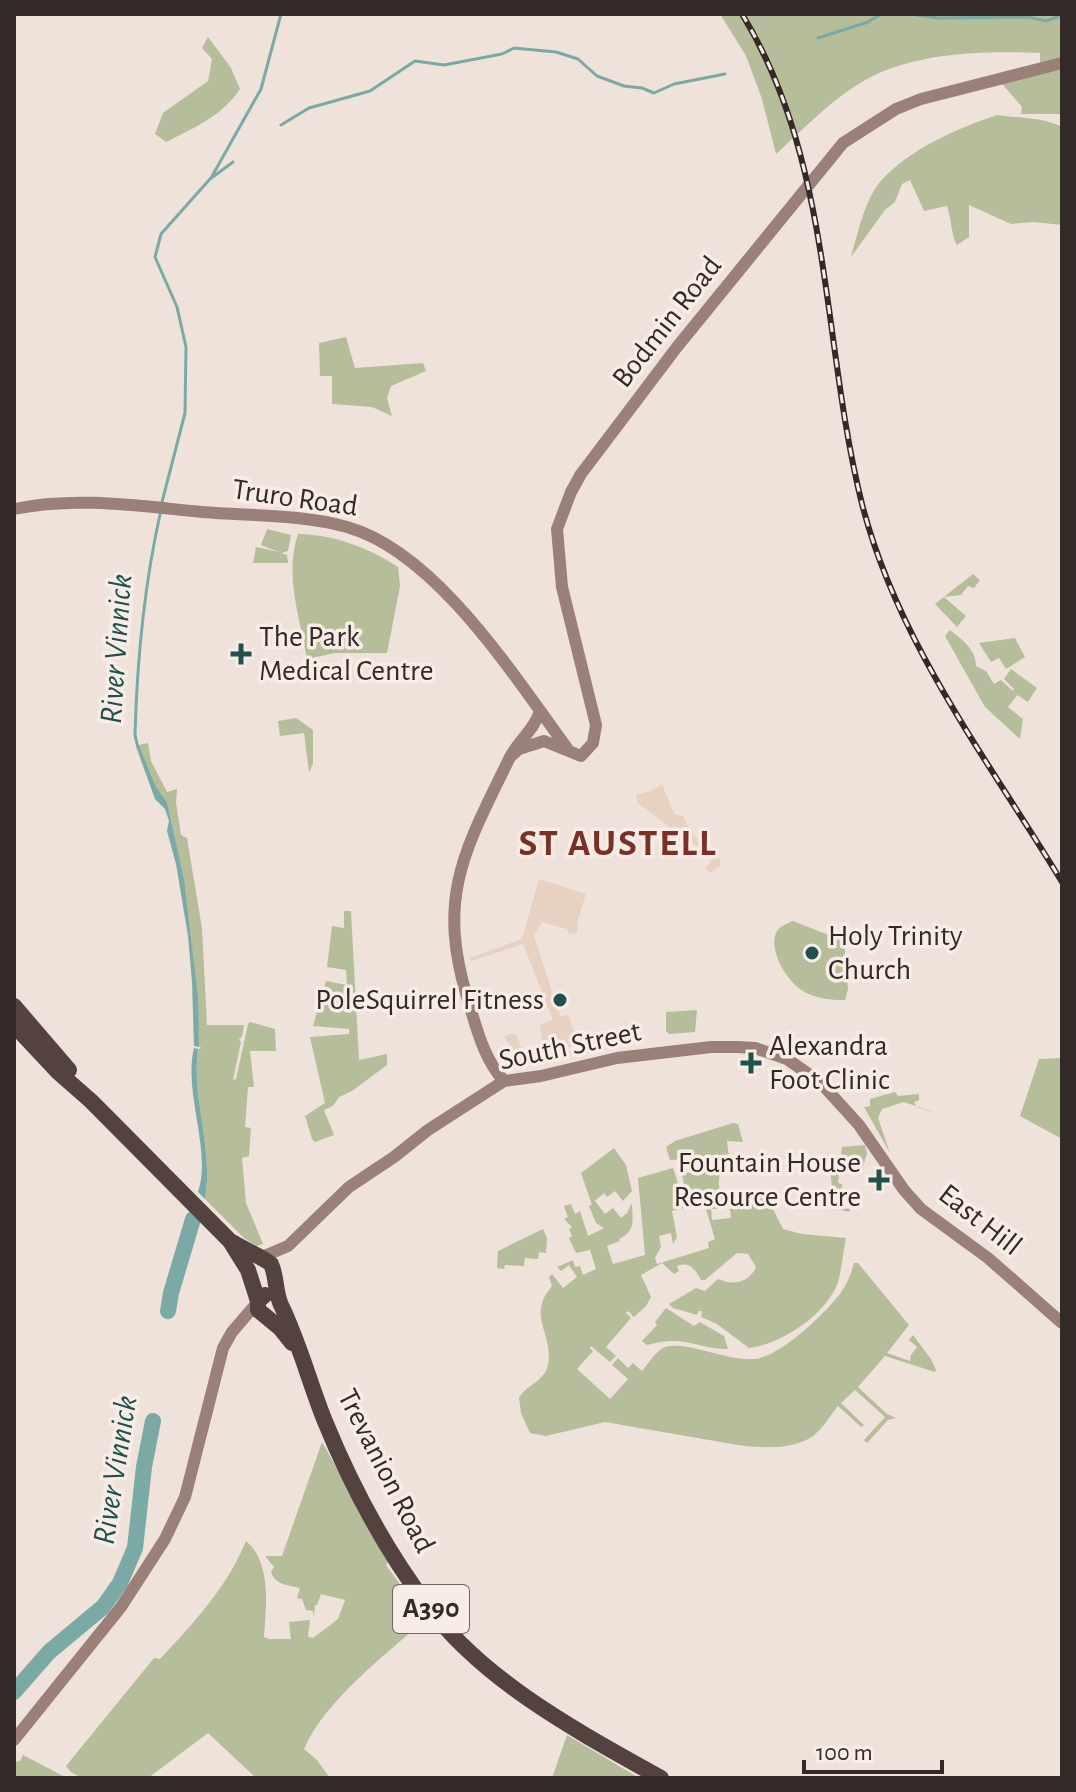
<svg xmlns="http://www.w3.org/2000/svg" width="1076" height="1792" viewBox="0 0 1076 1792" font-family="'Alegreya Sans',sans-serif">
	<rect width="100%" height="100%" fill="#efe2da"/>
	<path fill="#b6bd9b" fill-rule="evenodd" d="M720,14H1062V114H1021L1022,107L998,79L1040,68V53C987,51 926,52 877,74C838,92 807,126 776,154L762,99L746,56Z
		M208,37L231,68L240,89C222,116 194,128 166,142L155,134L163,113L208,81L212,59L202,48Z
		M997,115C1018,118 1043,117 1062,127V225L1033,222L1011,224L969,205V237L957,245C952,238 951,217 947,206L924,211L910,180L902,184L895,202L885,210L851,257C858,233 864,202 880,182C909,149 956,129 997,115Z
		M346,337L355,368L423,363L426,371L391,386L387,398L392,416L372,407L332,404V376H320L319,343Z
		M267,529L291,535L288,551L281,553L287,555L288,563H253L256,547L279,552L261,545Z
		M298,534C332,534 370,548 398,567L400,586L387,653H335L307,659C300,617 284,576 298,534Z
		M973,574L980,580L974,588L968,586L961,595L944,597L966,616L957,627L935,604Z
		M950,630C962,640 976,649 976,666L986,671L994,684L1001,680L1013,691L1014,689L1004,679L1011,669L1037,688L1028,702L1017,695L1008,707L1023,719L1020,739L985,707L945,636Z
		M1015,638L1025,657L1006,669L999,658L991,662L979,643Z
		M296,718L313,730V764L309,772L304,733L280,736L278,721Z
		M148,743L151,761L167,792L177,789L176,803L181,835L187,838L202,928L207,1025H244L242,1037L239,1039L241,1042L233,1080L236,1079L248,1024L250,1022L275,1029L276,1051H250L254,1087H248L245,1127L251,1128L249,1156L242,1158L246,1203L263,1244L256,1246L244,1238L205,1199C214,1149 191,1098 198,1049L202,1048L199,1047C197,964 185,884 167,802L156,787L139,745Z
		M344,911H351L359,1060L387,1054V1065L352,1091L339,1097L333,1106L324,1110L334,1135L315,1142L312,1139L305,1116L325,1103L310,1037L349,1034V1029L313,1026L326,981L347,985L346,970L327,967L332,926L344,928Z
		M793,921L844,941L848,989L845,1000C829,1000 817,999 803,991C787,982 767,949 777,931C780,926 788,923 793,921Z
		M697,1010L695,1032L669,1034L666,1031V1012Z
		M1062,1058V1139L1020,1116L1039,1059Z
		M895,1092L898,1096L919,1094V1100L914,1102L917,1107L945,1116L904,1102L882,1109L878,1118L890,1153L864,1107L870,1106V1099Z
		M733,1123L738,1124L743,1142L727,1141L729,1157L725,1159C717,1182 715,1186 730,1207L717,1205V1209H711L712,1220L731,1218L730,1209L747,1204L763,1189L783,1229L802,1234L846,1238C843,1252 842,1268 838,1282C827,1314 782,1344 749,1348L717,1324L701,1317L702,1311H699L697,1315L673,1308L669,1304L696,1288L705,1291L718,1279C733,1286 749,1283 756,1267L748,1254L737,1253L705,1280H701C695,1269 690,1261 677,1266L679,1271L674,1274L662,1263L641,1275L651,1297L646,1306L634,1317L628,1311L626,1313L631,1318L606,1347L616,1356L610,1362L591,1346L590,1348L593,1351L577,1369L610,1399L628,1379L612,1365L618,1358L628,1368L633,1363L642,1371C649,1363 657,1348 669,1346C692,1343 728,1361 755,1359C780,1357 828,1311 842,1291C848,1282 851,1273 854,1263H858L909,1325L887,1353L910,1361L911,1355L917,1347L909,1340L913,1335L931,1359L936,1370L935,1372L885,1356L858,1387L887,1414L896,1418L888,1420L867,1443L864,1440L885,1417L855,1390L841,1403L864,1425L861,1427L838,1406C830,1416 823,1428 813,1436C794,1450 760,1448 738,1445L605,1422L546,1436L530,1433L521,1413L519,1398C527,1384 544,1382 548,1365C554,1334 526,1316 552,1286L549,1277L552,1274L563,1288L577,1277L569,1265L561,1271L557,1267L573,1260L575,1267L580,1266L583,1275L596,1269L590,1250L576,1253L569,1238L572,1236L569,1229L572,1227L564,1219L568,1217L564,1206L571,1204L575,1214L580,1211L588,1236L604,1228L596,1223L589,1206L592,1205L581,1173L614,1148L626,1165L632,1191L623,1201L615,1191L607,1197L604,1193L595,1201L605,1214L613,1208L621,1218L627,1213L632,1203C632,1218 637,1231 619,1239L620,1241L607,1246L613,1264L645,1255L638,1178L673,1168L679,1186L684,1185L682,1174L700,1170L697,1158L670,1160L666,1147L675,1141ZM697,1205L705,1206L715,1239L708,1242L709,1248L657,1264L655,1258L661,1247L659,1236L671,1233L673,1244L677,1237L672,1211Z
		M865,1145L867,1153L862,1170H856V1161L847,1160L845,1175L839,1174L838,1183L842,1184L840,1208L850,1209L849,1212L833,1208L835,1199L828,1193V1188L832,1187L830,1169L836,1168L835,1163H840L842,1147Z
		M543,1229L547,1238L546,1253L539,1252L538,1259L525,1258L524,1266L505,1265L504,1269L497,1268L498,1251Z
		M666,1308L694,1326L700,1322L724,1336L728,1349C696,1349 684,1334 647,1345L642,1341L657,1325L655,1322Z
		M322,1442L389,1561L386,1565L425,1619C385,1656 326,1699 304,1749L317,1760L330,1778H256L208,1733L148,1778H81L71,1772L66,1766L154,1658L160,1659C192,1625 228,1586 246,1541C272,1563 266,1607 264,1637L269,1639H291L289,1622L310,1620L308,1637L313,1638L338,1619L345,1600L321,1594L317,1605H315L314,1618L313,1611L306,1610L302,1599L297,1598L300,1588C288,1585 275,1585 271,1572L274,1567L265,1556H282Z
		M567,1735L634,1775L641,1778H552Z
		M23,1755L67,1778H14V1762L20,1761Z"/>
	<path fill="#e6d1c2" d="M662,784L674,814L683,816L692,833L720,860V866L710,873L705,869L712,860L687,838L680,842L677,833L637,802L636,795L651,791Z
		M539,879L586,894L578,919L577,933L569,934L567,929L542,922L534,936L560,1016L568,1015L579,1045L535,1053L551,1052L553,1056L588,1047L593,1041L604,1038L603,1047V1051L521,1064L512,1062L505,1055L504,1052L510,1055L515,1054L504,1036L515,1033L522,1049L543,1046L540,1025L553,1020L523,944L471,961L470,958L522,939Z"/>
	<path fill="#7ba9a5" d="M139,745L156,787L167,802L184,880L198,997L199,1047L194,1046L192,982L188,936L176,864L167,831L169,821L165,809L155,799L138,752L137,746Z
		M194,1048L198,1049C191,1098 214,1149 205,1199L198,1192C212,1150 183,1093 194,1048Z"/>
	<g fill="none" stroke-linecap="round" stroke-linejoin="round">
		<path stroke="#7ba9a5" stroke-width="3" d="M909,14L939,18L1029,17L1046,21L1062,15
			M818,38L868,22L881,14
			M281,125L309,108L370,91L415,61L444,65L502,54L514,48L556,52L578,59L597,76L624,86L642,88L654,93L674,84L725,74
			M211,178L261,89L281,14
			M162,502L185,413L186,347L177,307L155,257L161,234L210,179L233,162
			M138,748L135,735C137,659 144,585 161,510"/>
		<path stroke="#7ba9a5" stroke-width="16" d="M168,1311L171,1293L193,1219
			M14,1692L49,1652L103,1607L120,1583L135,1548L144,1467L153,1421"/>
		<path stroke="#998079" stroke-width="12" d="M14,509C76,496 139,506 202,512C248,516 303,514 347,527C436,552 514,676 567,748
			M510,757L519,749L544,741L581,756L593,743L596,725L562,587L557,529L571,492L581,474L677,347L843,143L896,109L921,99L1062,63
			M504,1081C483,1058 476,1026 467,997C436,894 466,848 510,757C518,741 535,729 540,711
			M262,1257L288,1246L349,1187L394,1157L428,1130L504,1081L541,1076L617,1058L711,1047H737L755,1048L787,1059L820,1082L859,1125L904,1190L921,1209L988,1258L1062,1323
			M14,1740L121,1607L165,1539L185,1497L223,1348L232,1332L257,1303"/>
		<path stroke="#53423f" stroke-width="16" d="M14,1006L69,1070
			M14,1025L58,1072L91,1101L230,1241L248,1270L258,1301
			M230,1241C237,1245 270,1262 271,1264C277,1277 275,1293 281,1305C299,1342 309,1381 324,1419C350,1483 385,1549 427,1605C484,1682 579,1732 661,1778
			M265,1295L258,1301V1310L280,1328L292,1343"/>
		<defs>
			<path id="rail" d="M742,14C833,163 821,340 862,504C898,644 989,761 1062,882"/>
		</defs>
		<use href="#rail" stroke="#332927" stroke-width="6"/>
		<use href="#rail" stroke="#f7ede6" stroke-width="3" stroke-dasharray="9" stroke-linecap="butt"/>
	</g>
	<g fill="#20514e" stroke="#f7ede6" stroke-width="3">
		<path d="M237 642h8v8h8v8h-8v8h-8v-8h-8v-8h8z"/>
		<circle cx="812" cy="953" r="8"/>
		<circle cx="560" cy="1000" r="8"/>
		<path d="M747 1051h8v8h8v8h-8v8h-8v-8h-8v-8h8z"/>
		<path d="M875 1168h8v8h8v8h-8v8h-8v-8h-8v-8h8z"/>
	</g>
	<g text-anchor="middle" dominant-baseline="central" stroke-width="7" stroke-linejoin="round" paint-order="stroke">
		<rect fill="#f7ede6" stroke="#6e6460" stroke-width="2" x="393" y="1585" width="76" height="48" rx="6"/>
		<g font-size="28" font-weight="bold" fill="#332927">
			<text x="431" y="1609">A390</text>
		</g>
		<g font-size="30" fill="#332927" stroke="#f7ede6">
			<text transform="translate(667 322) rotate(-52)">Bodmin Road</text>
			<text transform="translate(295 498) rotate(8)">Truro Road</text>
			<text transform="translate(570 1046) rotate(-12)">South Street</text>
			<text transform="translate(980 1220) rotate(38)">East Hill</text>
			<text transform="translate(386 1471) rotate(63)">Trevanion Road</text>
		</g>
		<g font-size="30" fill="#332927" stroke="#f7ede6" text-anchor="start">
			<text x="259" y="637">The Park<tspan x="259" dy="34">Medical Centre</tspan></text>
			<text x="828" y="936">Holy Trinity<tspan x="828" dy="34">Church</tspan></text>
			<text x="544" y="1000" text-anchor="end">PoleSquirrel Fitness</text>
			<text x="769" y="1046">Alexandra<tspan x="769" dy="34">Foot Clinic</tspan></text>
			<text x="861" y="1163" text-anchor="end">Fountain House<tspan x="861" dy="34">Resource Centre</tspan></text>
		</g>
		<g font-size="32" font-style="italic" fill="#20514e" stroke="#f7ede6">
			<text transform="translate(116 649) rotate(-86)">River Vinnick</text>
			<text transform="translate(115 1470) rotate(-81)">River Vinnick</text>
		</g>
		<g font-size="38" font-weight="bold" letter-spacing="2" fill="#7b3027" stroke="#f7ede6">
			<text x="618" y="844">ST AUSTELL</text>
		</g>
	</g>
	<rect width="1076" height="1792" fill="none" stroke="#332927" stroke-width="32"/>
	<path d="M804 1760v12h138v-12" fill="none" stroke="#332927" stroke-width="4"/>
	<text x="816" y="1760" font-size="24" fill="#332927" stroke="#f7ede6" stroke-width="6" paint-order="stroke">100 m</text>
</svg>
